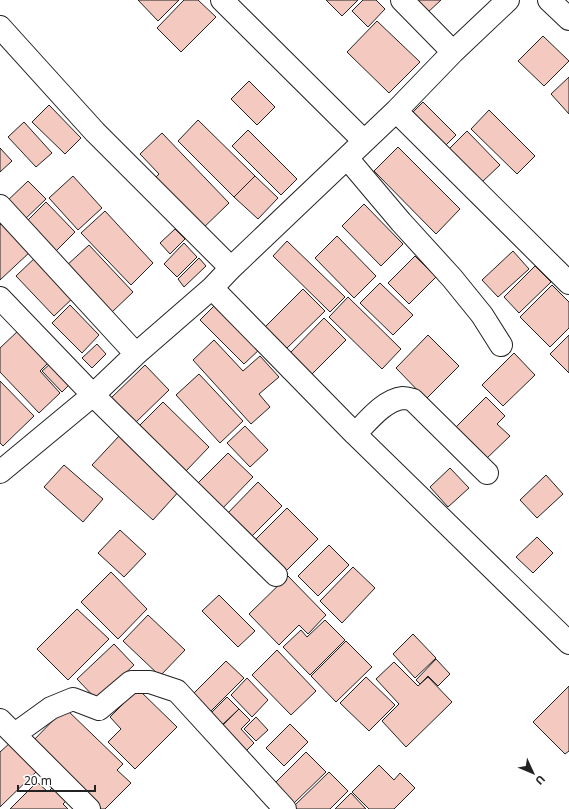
<svg xmlns="http://www.w3.org/2000/svg" width="569" height="809" viewBox="0 0 569 809" font-family="'Noto Sans',sans-serif">
	<rect width="100%" height="100%" fill="#fff"/>
	<path fill="#f3c9c0" stroke="#222" d="M138,0H179L158,21Z
		M184,0H198L216,17L181,52L157,28Z
		M326,0H358L342,16Z
		M363,0H376L385,9L368,27L352,11Z
		M413,0H441L426,14Z
		M377,21L420,62L389,93L347,52Z
		M543,36L569,61L544,86L518,61Z
		M569,77V114L551,94Z
		M249,81L275,107L257,125L231,99Z
		M423,102L456,135L444,147L411,114Z
		M49,105L81,138L65,154L32,122Z
		M489,110L535,156L517,174L471,129Z
		M198,120L255,176L234,197L178,141Z
		M24,122L52,153L36,167L8,137Z
		M248,130L297,179L281,195L232,146Z
		M467,131L500,165L481,183L449,149Z
		M162,133L229,203L198,233L150,183L159,174L140,154Z
		M398,147L460,209L436,234L374,171Z
		M0,148L12,161L0,172Z
		M73,176L102,208L78,230L49,198Z
		M255,176L278,198L258,219L234,197Z
		M28,181L46,199L22,222L4,204Z
		M46,202L75,232L55,252L26,222Z
		M364,204L403,244L381,266L342,226Z
		M105,211L153,263L131,285L81,233Z
		M4,221L31,251L0,280V225Z
		M175,229L185,239L170,254L160,243Z
		M337,236L376,276L354,298L315,258Z
		M287,241L345,297L330,312L273,256Z
		M184,243L197,257L177,277L164,264Z
		M89,245L133,292L111,313L66,266Z
		M513,251L529,269L498,297L482,280Z
		M38,255L76,295L54,316L16,276Z
		M415,256L436,277L409,304L388,283Z
		M199,258L206,266L184,287L178,279Z
		M535,266L551,282L519,313L504,297Z
		M380,283L413,315L393,335L360,303Z
		M552,285L569,302V328L550,347L520,317Z
		M303,289L325,311L286,349L264,328Z
		M348,297L401,349L382,369L329,317Z
		M217,303L261,348L244,364L200,320Z
		M70,305L99,335L82,353L52,323Z
		M324,318L346,340L312,374L290,353Z
		M19,330L49,362L40,371L60,393L39,413L0,372V348Z
		M428,335L459,366L426,399L396,368Z
		M569,335V373L550,354Z
		M214,340L243,371L260,356L279,377L259,394L270,407L251,424L193,360Z
		M97,344L106,354L92,368L82,358Z
		M514,353L535,375L503,406L482,385Z
		M50,364L69,385L62,392L42,371Z
		M145,365L169,390L133,425L109,400Z
		M199,374L243,421L220,443L176,395Z
		M0,381L34,416L3,446L0,443Z
		M486,397L505,416L497,424L510,436L486,459L455,428Z
		M163,402L209,447L186,471L139,426Z
		M245,426L268,450L250,467L227,443Z
		M120,435L181,489L153,520L92,465Z
		M228,453L253,477L219,512L194,487Z
		M64,465L103,499L83,522L44,487Z
		M450,468L469,488L448,507L430,487Z
		M546,475L563,494L537,518L520,500Z
		M258,482L282,506L249,539L225,516Z
		M287,508L318,539L286,571L255,540Z
		M120,530L146,554L124,577L98,553Z
		M537,537L553,553L533,573L516,557Z
		M329,545L349,565L318,596L298,576Z
		M353,567L375,588L342,623L320,601Z
		M111,572L147,609L118,639L81,602Z
		M288,576L326,615L308,634L299,625L279,645L249,614Z
		M219,595L255,631L238,647L202,611Z
		M77,609L109,639L68,680L37,649Z
		M148,615L185,650L160,676L123,641Z
		M325,620L345,640L310,675L283,647L301,630L307,637Z
		M413,634L436,658L415,678L393,654Z
		M346,641L372,667L336,702L311,676Z
		M114,644L134,665L97,700L77,679Z
		M277,650L316,691L291,715L252,675Z
		M436,659L450,674L438,686L428,676L420,684L416,680Z
		M226,661L244,678L210,712L192,695Z
		M394,662L418,686L428,677L452,702L406,747L382,721L399,704L376,679Z
		M366,677L395,705L369,731L340,703Z
		M247,678L268,700L252,717L231,695Z
		M569,686V751L565,754L533,722Z
		M138,689L177,727L135,769L108,742L121,729L110,717Z
		M227,697L239,709L222,725L211,713Z
		M65,708L123,764L117,770L131,783L105,809H98L30,744Z
		M239,709L250,720L241,729L254,743L242,755L218,730Z
		M256,717L268,730L256,741L244,729Z
		M290,724L308,742L284,766L266,748Z
		M11,742L38,770L0,807V752Z
		M306,752L326,772L292,805L272,786Z
		M379,765L394,780L400,773L415,788L394,809H369L352,792Z
		M329,772L348,791L330,809H295L293,807Z
		M37,782L48,792L56,784L70,797L63,804L68,809H10Z
		M351,793L366,809H335Z"/>
	<g fill="none" stroke-linecap="round" stroke-linejoin="round">
		<defs>
			<path id="minor" d="M222,0L364,141
				M402,0L453,52
				M549,0L569,19
				M0,27L95,132L231,268
				M396,111L569,283
				M347,158L401,222L452,278L482,315L501,345
				M0,206L136,354
				M212,288L355,434L569,643
				M0,298L93,395L276,575
				M355,434C368,421 384,400 403,398C406,398 410,399 413,400L487,473
				M0,472L93,395L136,354L212,288L231,268L396,111L453,52L508,0
				M0,720L89,809
				M15,734L51,708L73,699L99,709L131,682H150L177,691L285,809"/>
		</defs>
		<use href="#minor" stroke="#222" stroke-width="24"/>
		<use href="#minor" stroke="#fff" stroke-width="22"/>
	</g>
	<g transform="translate(533 773) rotate(134)" stroke="#ffffff" stroke-width="3" paint-order="stroke">
	<path d="M0-3L7 15L0 10L-7 15Z" fill="#222222"/>
	<text y="-6" font-size="11" font-weight="bold" text-anchor="middle" fill="#222222">U</text>
	</g>
	<path d="M18 785v6h77v-6" fill="none" stroke="#222222" stroke-width="2"/>
	<text x="24" y="785" font-size="12" fill="#222222" stroke="#ffffff" stroke-width="3" paint-order="stroke">20 m</text>
</svg>
